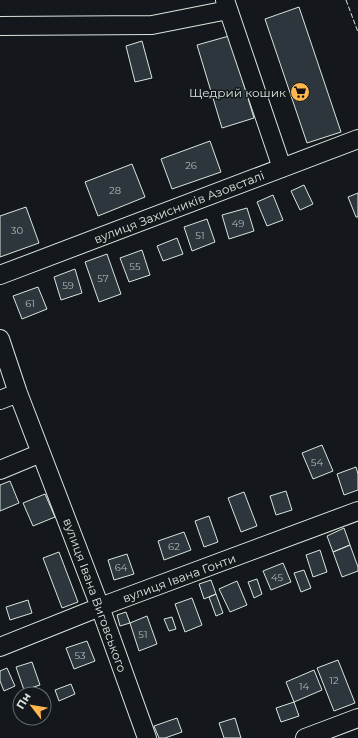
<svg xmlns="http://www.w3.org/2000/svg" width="358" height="738" viewBox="0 0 358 738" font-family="Montserrat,sans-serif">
	<rect width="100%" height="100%" fill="#14181c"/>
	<path fill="#2c363c" stroke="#d8e6dc" d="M299,7L341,132L307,143L265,19Z
		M229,36L254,118L222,128L197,45Z
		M142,41L152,78L135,82L126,46Z
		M210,141L221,172L172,189L161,159Z
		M132,164L145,197L98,216L85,182Z
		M304,185L313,204L300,210L291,191Z
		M358,193V217H356L348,197Z
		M273,195L283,220L267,226L257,202Z
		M26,207L39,243L0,257V216Z
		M247,208L254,231L229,239L222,215Z
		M207,219L215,242L192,251L184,227Z
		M177,238L183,254L163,261L157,246Z
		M142,250L150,275L129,282L120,258Z
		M107,254L121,294L99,302L85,262Z
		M75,269L82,293L61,300L54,277Z
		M38,287L47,309L22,319L13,296Z
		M322,445L333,471L313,479L302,453Z
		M356,467L358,474V490L344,495L337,474Z
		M10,481L19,503L0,511V485Z
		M286,491L292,510L276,515L270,496Z
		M244,492L257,526L241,532L228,498Z
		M45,494L55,517L33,526L23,503Z
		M209,516L218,542L204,547L195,521Z
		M344,528L350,545L333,552L327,536Z
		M184,532L191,550L164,560L158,541Z
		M350,545L358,567V571L342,577L333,552Z
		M320,550L327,572L313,577L306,555Z
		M59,552L78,602L62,608L43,558Z
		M127,554L134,574L114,580L108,560Z
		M283,563L291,582L271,590L263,571Z
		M304,570L311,588L301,592L294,573Z
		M257,579L262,594L254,598L248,582Z
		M211,580L216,594L204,599L199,584Z
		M237,581L247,605L230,612L219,589Z
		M216,594L223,613L216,616L209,597Z
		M192,598L202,625L185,632L175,604Z
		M28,600L32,613L10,620L6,607Z
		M126,612L130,623L120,626L117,615Z
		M147,616L157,644L139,651L130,623Z
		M172,617L176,629L169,631L164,619Z
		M87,641L95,661L74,669L66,648Z
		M338,660L355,703L334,711L317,668Z
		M32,662L40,685L24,690L16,667Z
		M7,668L15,686L4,691L0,681V671Z
		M314,670L322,690L294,702L286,682Z
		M71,684L75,694L59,701L55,690Z
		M294,702L299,716L281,722L276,708Z
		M177,718L182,732L165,738H159L154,726Z
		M235,718L241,738H224L219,723Z"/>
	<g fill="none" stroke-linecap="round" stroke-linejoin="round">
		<defs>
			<path id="minor" d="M225,0L282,168
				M0,26L152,25L228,10
				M0,275L358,139
				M0,339L18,393L100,607L147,738
				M0,400L18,393
				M0,470L41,453
				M0,647L100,607L358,511
				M305,738L358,718"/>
		</defs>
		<use href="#minor" stroke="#d8e6dc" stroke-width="20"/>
		<use href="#minor" stroke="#14181c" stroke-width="18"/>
		<path stroke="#d8e6dc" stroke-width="1" stroke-dasharray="5 2" stroke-linecap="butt" d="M346,0L358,32"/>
	</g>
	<defs>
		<symbol id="supermarket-disc" viewBox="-11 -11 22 22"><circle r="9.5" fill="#ffb74d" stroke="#14181c"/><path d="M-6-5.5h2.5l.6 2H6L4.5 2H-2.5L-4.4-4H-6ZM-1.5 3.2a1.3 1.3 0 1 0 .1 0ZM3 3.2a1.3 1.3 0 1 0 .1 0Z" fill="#111"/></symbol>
	</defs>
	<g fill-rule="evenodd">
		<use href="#supermarket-disc" x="289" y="81" width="22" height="22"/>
	</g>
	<g text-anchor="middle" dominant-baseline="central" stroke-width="3" stroke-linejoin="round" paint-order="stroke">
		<g font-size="10" fill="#adbab4">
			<text x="191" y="165">26</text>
			<text x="115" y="190">28</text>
			<text x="238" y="223">49</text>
			<text x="17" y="230">30</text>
			<text x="200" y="235">51</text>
			<text x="135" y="266">55</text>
			<text x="103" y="278">57</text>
			<text x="68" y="285">59</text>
			<text x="30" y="303">61</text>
			<text x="317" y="462">54</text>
			<text x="174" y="546">62</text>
			<text x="121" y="567">64</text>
			<text x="277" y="577">45</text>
			<text x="143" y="634">51</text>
			<text x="80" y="655">53</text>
			<text x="334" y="680">12</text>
			<text x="304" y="686">14</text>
		</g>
		<g font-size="12" fill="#d8e6dc" stroke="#14181c" text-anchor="end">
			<text x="286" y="92">Щедрий кошик</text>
		</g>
		<g font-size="12" fill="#d8e6dc" stroke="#14181c">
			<text transform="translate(179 207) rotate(-21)">вулиця Захисників Азовсталі</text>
			<text transform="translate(179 578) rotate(-20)">вулиця Івана Гонти</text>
			<text transform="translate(95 595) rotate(70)">вулиця Івана Виговського</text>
		</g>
	</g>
	<g transform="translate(32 706) rotate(301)"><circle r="19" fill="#14181c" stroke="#626a69"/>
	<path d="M0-3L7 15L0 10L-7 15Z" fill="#ffb74d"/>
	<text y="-6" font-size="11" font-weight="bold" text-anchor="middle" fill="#d8e6dc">Пн</text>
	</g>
</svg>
